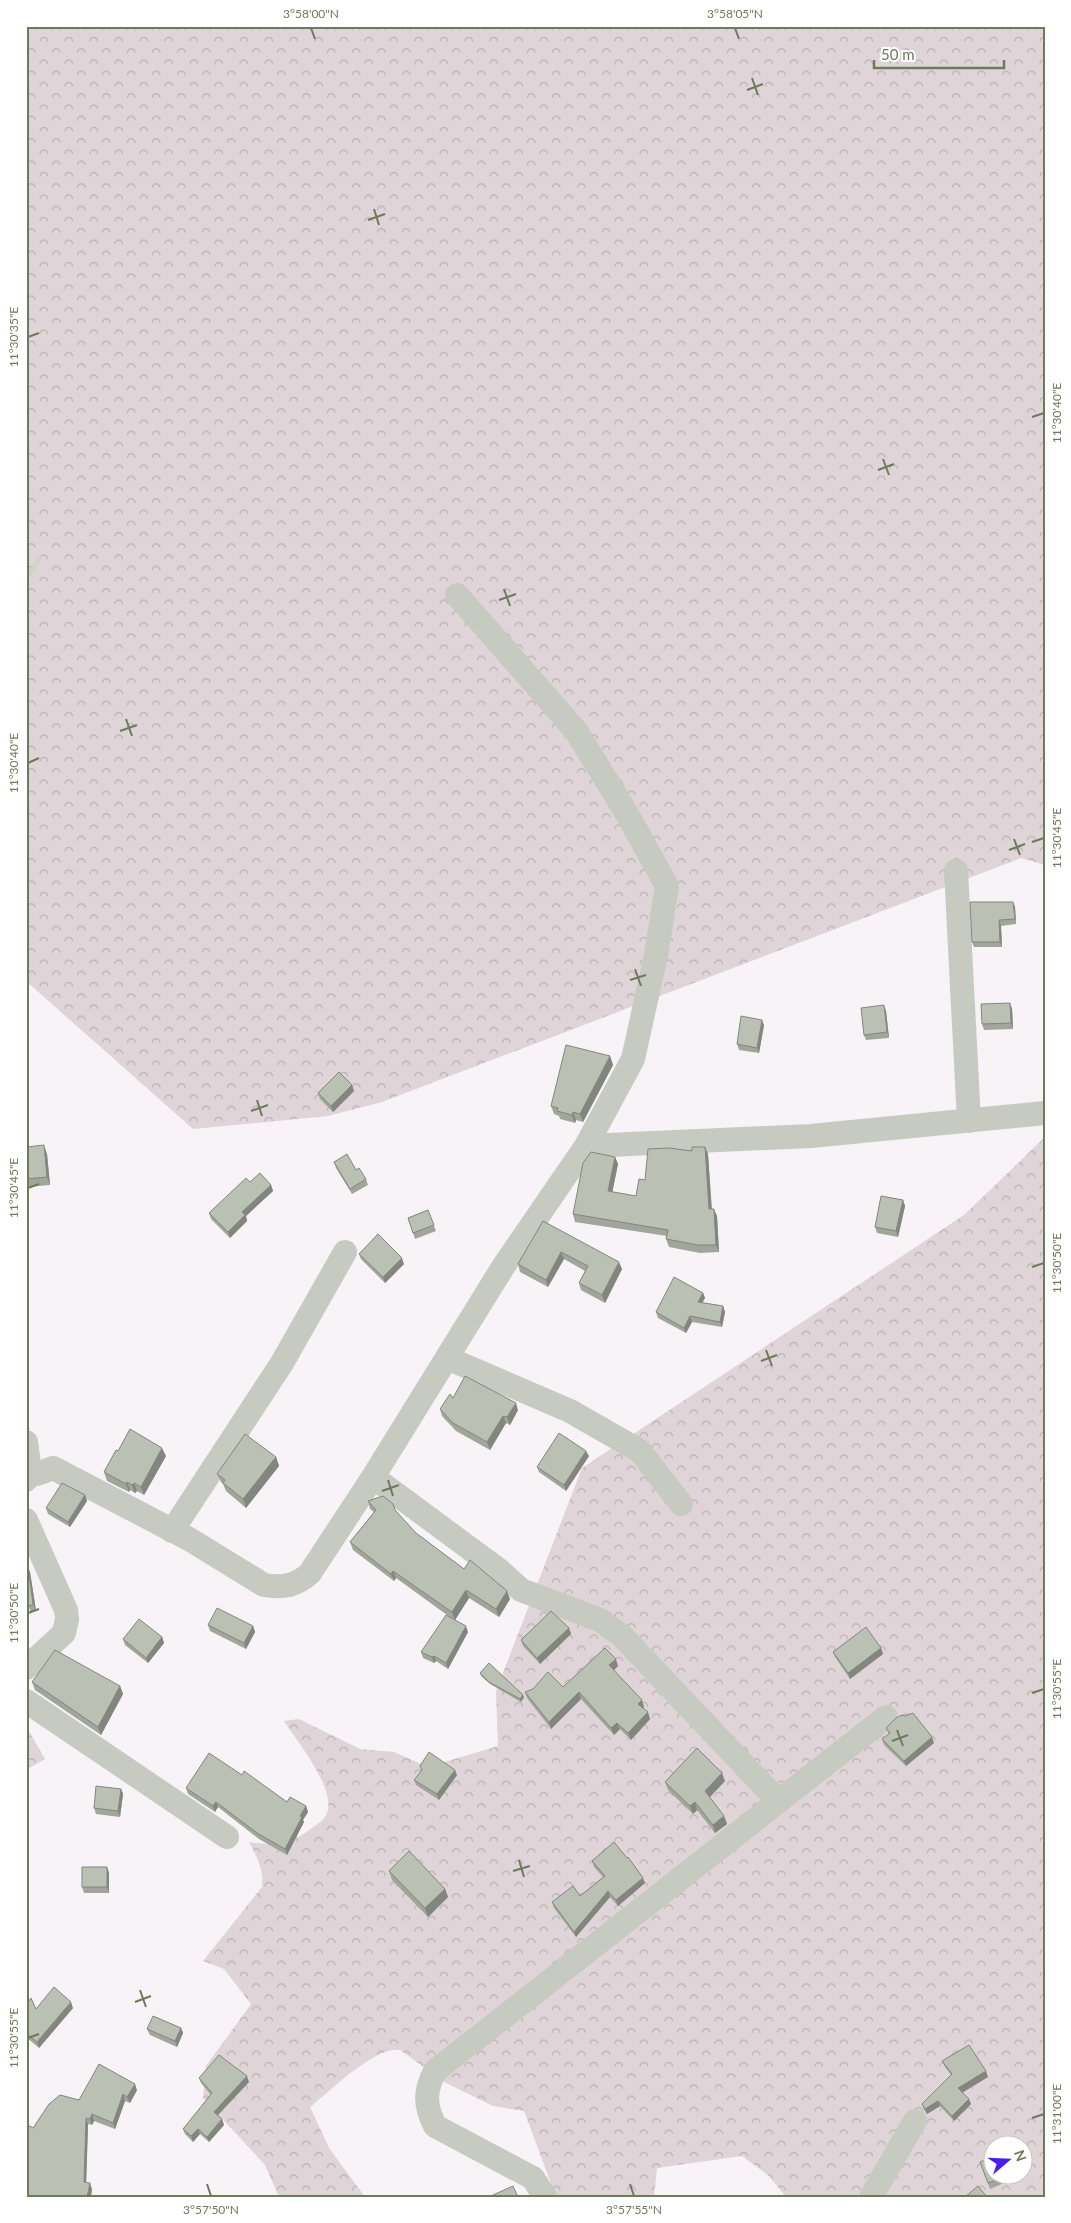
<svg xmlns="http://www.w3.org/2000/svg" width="1071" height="2223" viewBox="0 0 1071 2223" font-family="Lato,sans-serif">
	<defs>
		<pattern id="forest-crowns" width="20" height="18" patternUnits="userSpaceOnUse" patternTransform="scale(1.25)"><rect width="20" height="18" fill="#dfd4d8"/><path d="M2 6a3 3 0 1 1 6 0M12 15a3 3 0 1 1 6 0" fill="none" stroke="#b9b1b2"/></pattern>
	</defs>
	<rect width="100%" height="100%" fill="#f7f3f7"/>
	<path fill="url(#forest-crowns)" fill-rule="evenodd" d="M26,26H1045V865L1021,858L382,1102L328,1116L193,1129L26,981Z
		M1045,1137V2197H786L769,2176L742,2156L657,2168L654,2197H556L524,2111L493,2106L446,2083L400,2050C376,2045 329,2092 310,2107L329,2148L365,2197H279L265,2165L203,2098L206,2066L251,2004L224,1969L203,1961L262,1887C264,1870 257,1857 249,1842C268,1846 292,1843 308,1831C316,1825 326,1820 328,1810C333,1785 297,1741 284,1721L299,1719L360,1749L394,1752L428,1767L498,1746L496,1691L582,1468L964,1215ZM994,2146H1024V2176H994Z
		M26,1726L45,1759L26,1770Z"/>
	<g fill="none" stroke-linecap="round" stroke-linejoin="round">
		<path stroke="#d0d5c7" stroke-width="5" d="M26,580L39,558"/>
		<path stroke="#c6cac1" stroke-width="24" d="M956,871L969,1121
			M586,1146L811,1136L1045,1113
			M447,1358L570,1411L640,1451L681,1504
			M26,1442L30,1471L26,1480
			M30,1471L37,1474L53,1468L189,1539L264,1585C283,1588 296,1586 310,1573L373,1477L503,1267L586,1146L633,1059L656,955L667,886L626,812L576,731L457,595
			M373,1477L499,1570L521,1590L600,1620L622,1636L778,1801
			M26,1520L66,1610L67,1619L64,1633L26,1668
			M172,1531L282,1363L345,1252
			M26,1701L227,1837
			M545,2197L533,2178L435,2126C425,2106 424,2092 435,2071L886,1717
			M871,2197L915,2121"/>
	</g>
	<path fill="#a1a59b" d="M1013,902L1015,907L1016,924L1001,926L1002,947H974L972,942Z
		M1012,1008L1013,1029L984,1030L982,1024Z
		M886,1011L889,1038L866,1040L864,1035Z
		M764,1025L759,1053L739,1050L737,1044Z
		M610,1056L613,1065L583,1122L576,1120L575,1123L560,1119L559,1116L554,1114L551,1106Z
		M354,1091L333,1112L320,1099L318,1093Z
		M26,1147L47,1154L50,1185L26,1187Z
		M705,1147L708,1154L712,1209L717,1216L719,1252L700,1253L669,1247L666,1239L667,1236L575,1222L573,1214L615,1157L618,1164L612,1192L636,1196L645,1180L692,1151Z
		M334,1162L356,1170L366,1179L368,1185L352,1194L336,1168Z
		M250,1182L271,1185L273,1191L246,1216L247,1221L230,1238L211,1219L209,1213Z
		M903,1200L905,1206L898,1237L877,1233L875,1227Z
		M428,1210L436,1231L415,1239L408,1218Z
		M543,1221L622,1269L605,1303L581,1290L579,1283L585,1271L564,1259L548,1287L520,1272L518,1264Z
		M359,1254L404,1264L385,1283L361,1259Z
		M703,1293L705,1298L702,1303L723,1306L725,1312L722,1327L692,1322L686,1333L658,1318L656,1312Z
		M453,1398L518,1410L510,1425L506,1423L490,1450L456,1431L442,1416L440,1409Z
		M118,1451L166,1456L144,1495L137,1491L135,1493L130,1490L129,1492L107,1481L104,1472Z
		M589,1456L566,1491L539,1472L537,1467Z
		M276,1457L279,1466L246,1508L226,1491L223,1484L221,1482L217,1474Z
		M85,1495L87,1501L70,1527L48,1514L46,1508Z
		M368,1501L396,1512L416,1533L464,1569L510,1599L499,1617L469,1598L455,1620L468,1632L448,1669L436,1661L434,1663L423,1658L421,1652L454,1620L396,1578L394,1581L353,1550L350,1542L374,1512L370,1509Z
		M30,1572L36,1611L31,1612L26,1601Z
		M208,1625L253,1626L255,1632L246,1649L210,1631Z
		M569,1628L571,1634L540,1664L523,1646L521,1640Z
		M162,1637L164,1643L148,1663L125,1645L123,1639Z
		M881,1648L883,1654L850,1679L835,1657L833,1652Z
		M618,1666L614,1670L644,1707L643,1708L650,1719L631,1740L620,1729L614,1735L581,1699L551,1729L527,1698L525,1692L563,1687Z
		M480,1673L524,1697L521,1702L490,1684L481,1676Z
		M32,1682L120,1686L123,1694L101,1735L35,1690Z
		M886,1728L934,1743L906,1766L884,1745L882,1739L889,1734Z
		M420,1766L457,1775L439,1800L416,1785L414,1780L422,1771Z
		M242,1775L287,1802L306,1806L308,1812L303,1820L304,1822L287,1855L259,1839L218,1807L215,1812L188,1794L186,1788Z
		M725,1781L710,1797L724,1816L727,1824L715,1833L697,1810L693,1814L668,1790L665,1782Z
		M121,1789L123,1794L120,1817L96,1814L94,1808Z
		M592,1861L645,1883L618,1906L610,1897L576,1937L554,1908L552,1902L580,1896L603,1877L594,1867Z
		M107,1867L109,1873V1893H84L82,1887Z
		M389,1871L445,1889L448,1897L428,1917L392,1880Z
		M26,2005L36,2009L73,2008L39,2048L26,2037Z
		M181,2028L183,2033L177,2047L150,2035L147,2029Z
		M942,2061L988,2077L963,2092L971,2104L954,2121L940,2106L927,2114L924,2110L922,2104L951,2075L945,2067Z
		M199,2078L249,2082L218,2115L222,2119L224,2125L209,2142L200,2134L193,2142L185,2134L183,2129L211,2095L201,2083Z
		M137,2090L130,2103L125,2101L115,2129L94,2121L92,2125L88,2124L86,2183H90L92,2190L33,2128L79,2100Z
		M980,2162L1002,2176L1004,2183L990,2189Z"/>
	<path fill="#83867e" d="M1013,902L1015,907L1016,924L1015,919Z
		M999,920L1001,926L1002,947L1000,942Z
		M1010,1003L1012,1008L1013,1029L1011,1023Z
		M884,1005L886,1011L889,1038L887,1032Z
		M762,1020L764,1025L759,1053L757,1048Z
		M610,1056L613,1065L583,1122L580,1114Z
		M352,1085L354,1091L333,1112L331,1106Z
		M573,1112L576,1120L575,1123L572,1115Z
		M44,1145L47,1154L50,1185L47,1177Z
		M705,1147L708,1154L712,1217L709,1209Z
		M615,1157L618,1164L611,1199L608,1191Z
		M271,1185L273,1191L246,1216L247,1221L230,1238L228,1232L242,1212Z
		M903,1200L905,1206L898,1237L896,1231Z
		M714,1209L717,1216L719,1252L716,1245Z
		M561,1252L564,1259L548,1287L546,1280Z
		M402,1258L404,1264L385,1283L383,1277Z
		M619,1262L622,1269L605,1303L602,1295Z
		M703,1293L705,1298L700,1307L698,1302Z
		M723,1306L725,1312L722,1327L720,1322Z
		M690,1316L692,1322L686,1333L684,1328Z
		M516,1403L518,1410L510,1425L507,1417Z
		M503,1416L506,1423L490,1450L487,1442Z
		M162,1448L166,1456L144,1495L141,1487Z
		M586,1451L589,1456L566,1491L564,1485Z
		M276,1457L279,1466L246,1508L243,1499Z
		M127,1482L130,1490L129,1492L126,1484Z
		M134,1483L137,1491L135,1493L132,1485Z
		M85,1495L87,1501L70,1527L68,1522Z
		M26,1561L30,1572L36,1611L33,1604Z
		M393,1571L396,1578L394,1581L391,1574Z
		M466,1590L469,1598L455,1620L452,1612Z
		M507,1591L510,1599L499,1617L496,1609Z
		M253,1626L255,1632L246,1649L244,1643Z
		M466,1626L468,1632L448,1669L446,1663Z
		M569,1628L571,1634L540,1664L537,1658Z
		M162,1637L164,1643L148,1663L146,1658Z
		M881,1648L883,1654L850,1679L848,1673Z
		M434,1656L436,1661L434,1663L432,1657Z
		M616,1659L618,1666L612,1672L609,1665Z
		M120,1686L123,1694L101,1735L98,1727Z
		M579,1692L581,1699L551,1729L549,1722Z
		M523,1695L524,1697L521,1702L520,1699Z
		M642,1700L644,1707L641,1710L638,1704Z
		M648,1712L650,1719L631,1740L628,1733Z
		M617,1723L620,1729L614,1735L611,1728Z
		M932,1737L934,1743L906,1766L904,1761Z
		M455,1770L457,1775L439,1800L437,1794Z
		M722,1773L725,1781L708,1799L705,1791Z
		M121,1789L123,1794L120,1817L118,1811Z
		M216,1802L218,1807L215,1812L213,1806Z
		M695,1802L697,1810L693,1814L690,1806Z
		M306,1806L308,1812L303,1820L304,1822L287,1855L285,1849L300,1816Z
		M724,1816L727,1824L715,1833L713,1825Z
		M107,1867L109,1873V1893L107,1887Z
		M643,1878L645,1883L618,1906L616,1900Z
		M445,1889L448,1897L428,1917L425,1908Z
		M608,1891L610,1897L576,1937L574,1932Z
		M71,2002L73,2008L39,2048L37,2042Z
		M181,2028L183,2033L177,2047L175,2041Z
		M986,2071L988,2077L960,2094L958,2088Z
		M247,2076L249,2082L216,2117L214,2112Z
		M135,2084L137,2090L130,2103L127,2097Z
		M123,2094L125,2101L115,2129L113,2123Z
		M969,2099L971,2104L954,2121L952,2116Z
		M938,2101L940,2106L927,2114L925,2109Z
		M92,2114L94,2121L92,2125L90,2119Z
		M86,2118L88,2124L86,2189L84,2182Z
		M222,2119L224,2125L209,2142L207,2137Z
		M198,2129L200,2134L193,2142L191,2136Z
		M90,2183L92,2190L91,2197H87Z"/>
	<path fill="#bbc0b4" stroke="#83867e" d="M970,902H1013L1015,919L999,920L1000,942H972Z
		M1010,1003L1011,1023L982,1024L981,1004Z
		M884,1005L887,1032L864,1035L861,1008Z
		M741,1016L762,1020L757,1048L737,1044Z
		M566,1045L610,1056L580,1114L573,1112L572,1115L557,1111L558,1108L551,1106Z
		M339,1072L352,1085L331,1106L318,1093Z
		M44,1145L47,1177L26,1179V1147Z
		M692,1147H705L709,1209H714L716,1245H698L666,1239L668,1230L573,1214L583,1163L591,1152L615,1157L608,1191L636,1196L639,1179L645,1180L648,1149L669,1148L692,1151Z
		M347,1154L356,1170L359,1168L366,1179L350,1189L334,1162Z
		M260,1173L271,1185L242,1212L245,1215L228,1232L209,1213L246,1178L250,1182Z
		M881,1196L903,1200L896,1231L875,1227Z
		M428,1210L434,1225L413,1233L408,1218Z
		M543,1221L619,1262L602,1295L579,1283L588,1266L561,1252L546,1280L518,1264Z
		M378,1234L402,1258L383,1277L359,1254Z
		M674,1277L703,1293L698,1302L723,1306L720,1322L690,1316L684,1328L656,1312Z
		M465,1376L516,1403L507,1417L503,1416L487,1442L453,1423L440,1409L450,1394L453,1398Z
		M130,1429L162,1448L141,1487L134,1483L132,1485L127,1482L126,1484L104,1472L116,1450L118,1451Z
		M559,1433L586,1451L564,1485L537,1467Z
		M245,1434L276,1457L243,1499L223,1483L225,1480L217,1474Z
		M62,1483L85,1495L68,1522L46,1508Z
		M383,1496L393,1504L395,1510L416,1533L464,1569L470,1560L507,1591L496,1609L466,1590L452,1612L393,1571L391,1574L350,1542L376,1510L368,1501Z
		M26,1561L28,1566L33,1604L29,1606L26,1600Z
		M217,1608L253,1626L244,1643L208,1625Z
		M551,1611L569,1628L537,1658L521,1640Z
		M446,1615L466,1626L446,1663L434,1656L432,1657L421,1652Z
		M139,1619L162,1637L146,1658L123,1639Z
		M866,1627L881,1648L848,1673L833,1652Z
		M605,1648L616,1659L609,1665L642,1700L638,1704L648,1712L628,1733L617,1723L611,1728L579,1692L549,1722L525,1692L533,1689L548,1672L563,1687Z
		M55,1650L120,1686L98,1727L32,1682Z
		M489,1663L523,1695L520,1699L489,1682L480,1673Z
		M913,1713L932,1737L904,1761L882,1739L890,1733L886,1728L896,1718L902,1715L905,1716Z
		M697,1748L722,1773L705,1791L724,1816L713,1825L695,1802L690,1806L665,1782Z
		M429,1752L455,1770L437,1794L414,1780L422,1770L420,1766Z
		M209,1753L242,1775L244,1771L287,1802L290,1797L306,1806L300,1816L302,1817L285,1849L257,1833L216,1802L213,1806L186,1788Z
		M96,1786L121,1789L118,1811L94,1808Z
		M614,1842L627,1858L628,1857L643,1878L616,1900L608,1891L574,1932L552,1902L573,1886L580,1896L605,1876L592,1861Z
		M409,1851L445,1889L425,1908L389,1871Z
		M82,1867H107V1887H82Z
		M54,1987L71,2002L37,2042L26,2033V2005L31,1998L36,2009Z
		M153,2016L181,2028L175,2041L147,2029Z
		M969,2045L986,2071L958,2088L969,2099L952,2116L938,2101L925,2109L922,2104L952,2074L942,2061Z
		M219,2055L247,2076L214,2112L222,2119L207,2137L198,2129L191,2136L183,2129L212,2093L199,2078Z
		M99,2064L135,2084L127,2097L123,2094L113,2123L92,2114L90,2119L86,2118L84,2182L90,2183L87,2197H26V2124L33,2128L49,2104L60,2095L79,2100Z
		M994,2156V2176H1002V2178L988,2183L980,2162Z
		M513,2186L518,2197H494L493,2195Z
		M978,2186L987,2197H965Z"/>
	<path fill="none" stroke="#6d7a5c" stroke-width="2" d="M311,28L315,39M735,28L739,39M752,78L758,95M747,90L763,84M374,209L379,225M368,220L385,214M28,337L39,333M1032,417L1044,413M883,459L889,475M878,470L894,464M504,589L510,606M499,600L516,594M126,719L132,736M120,731L137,725M28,763L39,758M1014,839L1020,855M1032,842L1044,838M1009,850L1025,844M635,969L641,986M630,980L646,975M257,1100L262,1116M251,1111L268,1105M28,1188L39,1184M1032,1267L1044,1263M766,1350L772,1366M761,1361L777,1355M388,1480L393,1496M382,1491L399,1485M28,1613L39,1609M1032,1693L1044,1689M897,1730L903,1746M892,1741L908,1735M519,1860L524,1877M513,1871L530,1866M140,1990L146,2007M135,2002L151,1996M28,2038L39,2034M1032,2118L1044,2114M207,2184L211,2196M630,2184L634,2196"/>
	<rect width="1071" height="2223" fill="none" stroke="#ffffff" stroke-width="55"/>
	<g transform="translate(1008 2160) rotate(71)"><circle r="24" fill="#ffffff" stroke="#c5cabe"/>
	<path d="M0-4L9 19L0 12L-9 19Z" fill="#4d1ded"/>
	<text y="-8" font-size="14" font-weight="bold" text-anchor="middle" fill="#6d7a5c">N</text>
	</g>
	<path d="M874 60v8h130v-8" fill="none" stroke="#6d7a5c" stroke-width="2.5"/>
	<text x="881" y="60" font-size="15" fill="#6d7a5c" stroke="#ffffff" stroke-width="4" paint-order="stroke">50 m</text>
	<rect x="28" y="28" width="1016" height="2168" fill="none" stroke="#6d7a5c" stroke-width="2"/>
	<g font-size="12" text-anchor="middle" fill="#6d7a5c">
		<text x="311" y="18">3°58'00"N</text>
		<text x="735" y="18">3°58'05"N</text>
		<text transform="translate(14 337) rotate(-90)" y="4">11°30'35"E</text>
		<text transform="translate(1057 413) rotate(-90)" y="4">11°30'40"E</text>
		<text transform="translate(14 763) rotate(-90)" y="4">11°30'40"E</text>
		<text transform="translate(1057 838) rotate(-90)" y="4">11°30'45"E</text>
		<text transform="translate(14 1188) rotate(-90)" y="4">11°30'45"E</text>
		<text transform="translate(1057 1263) rotate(-90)" y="4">11°30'50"E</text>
		<text transform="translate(14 1613) rotate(-90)" y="4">11°30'50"E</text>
		<text transform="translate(1057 1689) rotate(-90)" y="4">11°30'55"E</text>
		<text transform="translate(14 2038) rotate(-90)" y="4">11°30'55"E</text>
		<text transform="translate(1057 2114) rotate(-90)" y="4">11°31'00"E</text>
		<text x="211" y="2214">3°57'50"N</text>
		<text x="634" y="2214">3°57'55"N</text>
	</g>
</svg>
